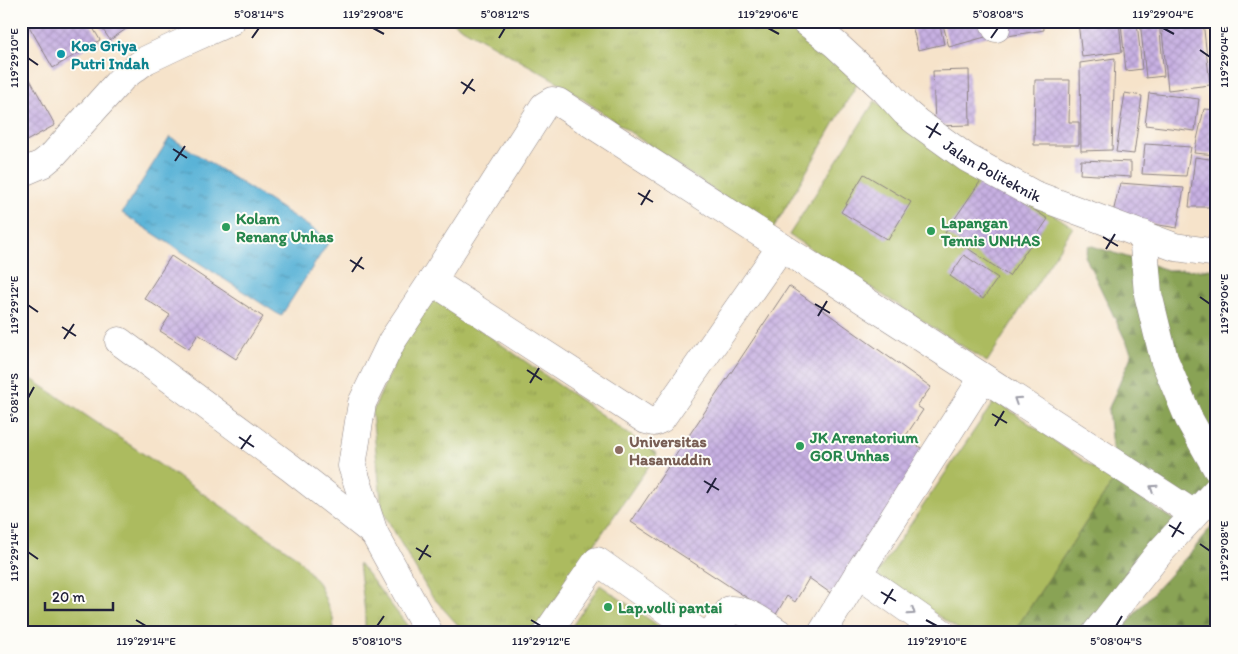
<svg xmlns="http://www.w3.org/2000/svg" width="1238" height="654" viewBox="0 0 1238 654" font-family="Itim,sans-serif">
	<defs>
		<pattern id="grass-tufts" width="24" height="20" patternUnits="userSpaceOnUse" patternTransform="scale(1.25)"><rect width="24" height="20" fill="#acbb5e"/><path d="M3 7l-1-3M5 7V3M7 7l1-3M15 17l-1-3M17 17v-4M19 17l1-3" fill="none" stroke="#94a053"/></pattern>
		<pattern id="forest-firs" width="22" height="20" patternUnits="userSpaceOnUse" patternTransform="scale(1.25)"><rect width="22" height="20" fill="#89a355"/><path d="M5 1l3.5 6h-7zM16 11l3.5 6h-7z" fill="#708448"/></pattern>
		<pattern id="water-ripples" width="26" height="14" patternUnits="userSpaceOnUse" patternTransform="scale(1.25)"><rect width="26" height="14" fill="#5ab3d7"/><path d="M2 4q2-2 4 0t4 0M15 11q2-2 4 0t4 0" fill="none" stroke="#4a91b0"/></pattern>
		<pattern id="building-cross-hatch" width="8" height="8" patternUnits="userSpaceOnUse" patternTransform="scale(1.25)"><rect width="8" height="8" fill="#c7b0e2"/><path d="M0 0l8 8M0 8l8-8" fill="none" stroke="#ab97c3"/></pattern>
	</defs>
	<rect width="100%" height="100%" fill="#fdfcf7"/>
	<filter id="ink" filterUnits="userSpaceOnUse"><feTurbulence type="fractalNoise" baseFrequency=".02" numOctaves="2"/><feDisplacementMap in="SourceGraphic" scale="10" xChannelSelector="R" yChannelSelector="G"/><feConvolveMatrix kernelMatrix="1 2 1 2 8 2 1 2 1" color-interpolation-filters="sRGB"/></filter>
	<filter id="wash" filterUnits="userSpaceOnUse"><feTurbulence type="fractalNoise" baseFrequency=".0096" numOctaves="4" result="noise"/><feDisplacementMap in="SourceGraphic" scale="20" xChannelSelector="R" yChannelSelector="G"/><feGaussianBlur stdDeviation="1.12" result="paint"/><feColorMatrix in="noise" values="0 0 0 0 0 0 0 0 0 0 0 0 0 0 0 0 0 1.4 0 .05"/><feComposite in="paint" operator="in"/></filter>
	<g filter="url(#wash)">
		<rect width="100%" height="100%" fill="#f6e3ca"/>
		<path fill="url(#grass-tufts)" stroke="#676e4c" d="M450,21H785L860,79L772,231L558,82Z
			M431,295L657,454L533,633H465L430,594L382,510L372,413L404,341Z
			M359,563L413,633H365V613Z"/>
		<path fill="url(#forest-firs)" stroke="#566248" d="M1089,245L1168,270L1217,269V484L1194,507L1113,456L1108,410L1132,354L1085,256Z
			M1113,481L1177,522L1086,633H1013Z
			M1217,519V633H1120L1140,607L1193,550Z"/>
		<path fill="#acbb5e" stroke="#676e4c" d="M875,101L1073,227L987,362L789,235Z
			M21,372L296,556L319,584L333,618L334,633H21Z
			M995,400L1113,481L1013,633H964L876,575Z
			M600,585L663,629L660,633H575L570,629Z"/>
		<path fill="url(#water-ripples)" stroke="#3e6a89" d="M170,137L330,240L281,316L122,213Z"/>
		<g id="blocks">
			<path fill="url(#building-cross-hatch)" d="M26,21H89L100,40L53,68Z
				M97,21H138L110,40Z
				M911,21H939L944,44L918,50Z
				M942,21H985L989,36L949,47Z
				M1000,21H1043L1044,30L1002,37Z
				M1086,21H1119L1122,52L1082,57L1078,22Z
				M1140,21H1159L1164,76L1146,78Z
				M1161,21H1203L1210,85L1168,90Z
				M1137,22L1142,69L1126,71L1121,23Z
				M1115,58L1112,150L1081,151L1080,63Z
				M21,63L55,125L21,144Z
				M969,70L970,125L935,126L933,71Z
				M1035,80H1070L1069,122H1079V145H1034Z
				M1125,93L1142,96L1134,154L1116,152Z
				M1149,93L1199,99L1195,131L1145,125Z
				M1204,109L1217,110V155L1194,153Z
				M1145,144L1191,147L1186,176L1142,174Z
				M1195,157L1217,160V207H1189Z
				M1081,160L1131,162V177L1080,174Z
				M864,174L911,202L888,240L841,212Z
				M984,176L1048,219L1009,276L945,233Z
				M1120,183L1184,188L1177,228L1112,217Z
				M1216,212L1217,244L1207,243Z
				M964,255L998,278L983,299L950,276Z
				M171,256L263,317L236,359L198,334L189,349L160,331L170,315L144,298Z
				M789,286L931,387L917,406L923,410L905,437L931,455L836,597L809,578L795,602L787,596L775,616L631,522Z"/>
		</g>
	</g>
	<g filter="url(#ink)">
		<use href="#blocks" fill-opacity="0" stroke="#8c8282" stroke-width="1"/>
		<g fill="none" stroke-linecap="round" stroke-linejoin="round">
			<defs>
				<g id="minor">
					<path id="s1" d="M805,21L835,44L885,90L905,112L917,122L967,158L1033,194L1175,247L1217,253"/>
					<path d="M993,21L996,28"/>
					<path d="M21,173L42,164L53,155L123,77L146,60L182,43L231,21"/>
					<path d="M1143,234L1148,294L1164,359L1189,419L1217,469"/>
					<path d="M432,281L646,420L654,422L661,419L781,247"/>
					<path d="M119,341L291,468L374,533"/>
					<path d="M858,574L942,633"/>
					<path d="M429,633L374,533L352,466L362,403L392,341L432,281L544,106L552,101L558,102L1194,514"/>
					<path d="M547,633L597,561L699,633"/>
					<path d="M711,633L730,610C748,609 765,624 779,633"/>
					<path d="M822,633L858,574L983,378"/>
					<path d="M1096,633L1160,552L1217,490"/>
				</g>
			</defs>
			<use href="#minor" stroke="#8c8282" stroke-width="29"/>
			<use href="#minor" stroke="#fff" stroke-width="28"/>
		</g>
		<defs><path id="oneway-chevron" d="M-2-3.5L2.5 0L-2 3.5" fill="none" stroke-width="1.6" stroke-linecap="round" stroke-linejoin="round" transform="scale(1.25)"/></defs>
		<g stroke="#9c9ca7">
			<use href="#oneway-chevron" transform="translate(1017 400) rotate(-147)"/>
			<use href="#oneway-chevron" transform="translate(1153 488) rotate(-147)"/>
			<use href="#oneway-chevron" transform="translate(912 612) rotate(35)"/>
		</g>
	</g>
	<path fill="none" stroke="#22223b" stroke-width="2" d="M373,28L384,34M768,28L779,34M1163,28L1174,34M252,38L259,28M499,38L505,28M991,38L998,28M1200,50L1210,57M28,58L38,65M461,82L475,91M463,94L473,79M926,126L941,135M929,138L938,123M173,149L187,158M175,161L185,146M638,193L653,202M641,205L650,190M1103,237L1118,246M1106,249L1115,234M350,260L364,269M352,272L362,257M1200,297L1210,304M815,304L830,313M28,305L38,312M818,316L827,301M62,327L76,336M64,339L74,324M527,370L542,380M530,383L539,368M28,398L34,387M992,414L1007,423M995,426L1004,411M239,437L254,447M241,449L251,435M704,481L719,490M707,493L716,478M1169,525L1184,534M1172,537L1181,522M1200,544L1210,551M416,548L431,557M28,552L38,559M419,560L428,545M881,592L896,601M884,604L893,589M136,620L146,626M531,620L541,626M926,620L937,626M377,626L384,616M1116,626L1122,616"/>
	<circle fill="#0f9aa8" stroke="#fdfcf7" stroke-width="2" cx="61" cy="54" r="5"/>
	<g fill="#2e9e5b" stroke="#fdfcf7" stroke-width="2">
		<circle cx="226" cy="227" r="5"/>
		<circle cx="931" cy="231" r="5"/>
		<circle cx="800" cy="446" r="5"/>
		<circle cx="608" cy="607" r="5"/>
	</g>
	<circle fill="#8d6e63" stroke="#fdfcf7" stroke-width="2" cx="619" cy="450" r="5"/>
	<g text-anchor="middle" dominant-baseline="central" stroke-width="4" stroke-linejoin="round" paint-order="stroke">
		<g font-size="16" font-weight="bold" fill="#0d838f" stroke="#fdfcf7" text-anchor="start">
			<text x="71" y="45">Kos Griya<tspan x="71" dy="18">Putri Indah</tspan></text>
		</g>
		<g font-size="16" fill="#22223b" stroke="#fdfcf7">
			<text stroke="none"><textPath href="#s1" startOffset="241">Jalan Politeknik</textPath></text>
		</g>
		<g font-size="16" font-weight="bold" fill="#27864d" stroke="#fdfcf7" text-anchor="start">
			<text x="236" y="218">Kolam<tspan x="236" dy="18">Renang Unhas</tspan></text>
			<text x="941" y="222">Lapangan<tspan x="941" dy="18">Tennis UNHAS</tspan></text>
			<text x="810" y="437">JK Arenatorium<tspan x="810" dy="18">GOR Unhas</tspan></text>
			<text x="618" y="607">Lap.volli pantai</text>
		</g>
		<g font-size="16" font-weight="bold" fill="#785e54" stroke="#fdfcf7" text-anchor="start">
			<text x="629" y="441">Universitas<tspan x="629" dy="18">Hasanuddin</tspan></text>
		</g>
	</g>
	<rect width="1238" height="654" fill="none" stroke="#fdfcf7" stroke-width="55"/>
	<path d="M45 602v8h68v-8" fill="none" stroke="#22223b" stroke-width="2.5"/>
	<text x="52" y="602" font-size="15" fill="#22223b" stroke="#fdfcf7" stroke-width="4" paint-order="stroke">20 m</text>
	<rect x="28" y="28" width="1182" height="598" fill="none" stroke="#22223b" stroke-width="2"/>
	<g font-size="12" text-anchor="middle" fill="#22223b">
		<text x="259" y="18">5°08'14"S</text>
		<text x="373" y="18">119°29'08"E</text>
		<text x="505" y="18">5°08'12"S</text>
		<text x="768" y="18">119°29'06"E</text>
		<text x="998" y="18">5°08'08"S</text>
		<text x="1163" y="18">119°29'04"E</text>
		<text transform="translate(1224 57) rotate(-90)" y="4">119°29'04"E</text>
		<text transform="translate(14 58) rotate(-90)" y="4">119°29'10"E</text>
		<text transform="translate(1224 304) rotate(-90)" y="4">119°29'06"E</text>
		<text transform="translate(14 305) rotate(-90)" y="4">119°29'12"E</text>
		<text transform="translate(14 398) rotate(-90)" y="4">5°08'14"S</text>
		<text transform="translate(1224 551) rotate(-90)" y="4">119°29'08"E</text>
		<text transform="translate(14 552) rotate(-90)" y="4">119°29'14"E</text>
		<text x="146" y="645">119°29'14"E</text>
		<text x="377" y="645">5°08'10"S</text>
		<text x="541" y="645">119°29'12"E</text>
		<text x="937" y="645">119°29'10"E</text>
		<text x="1116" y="645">5°08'04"S</text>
	</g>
</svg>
